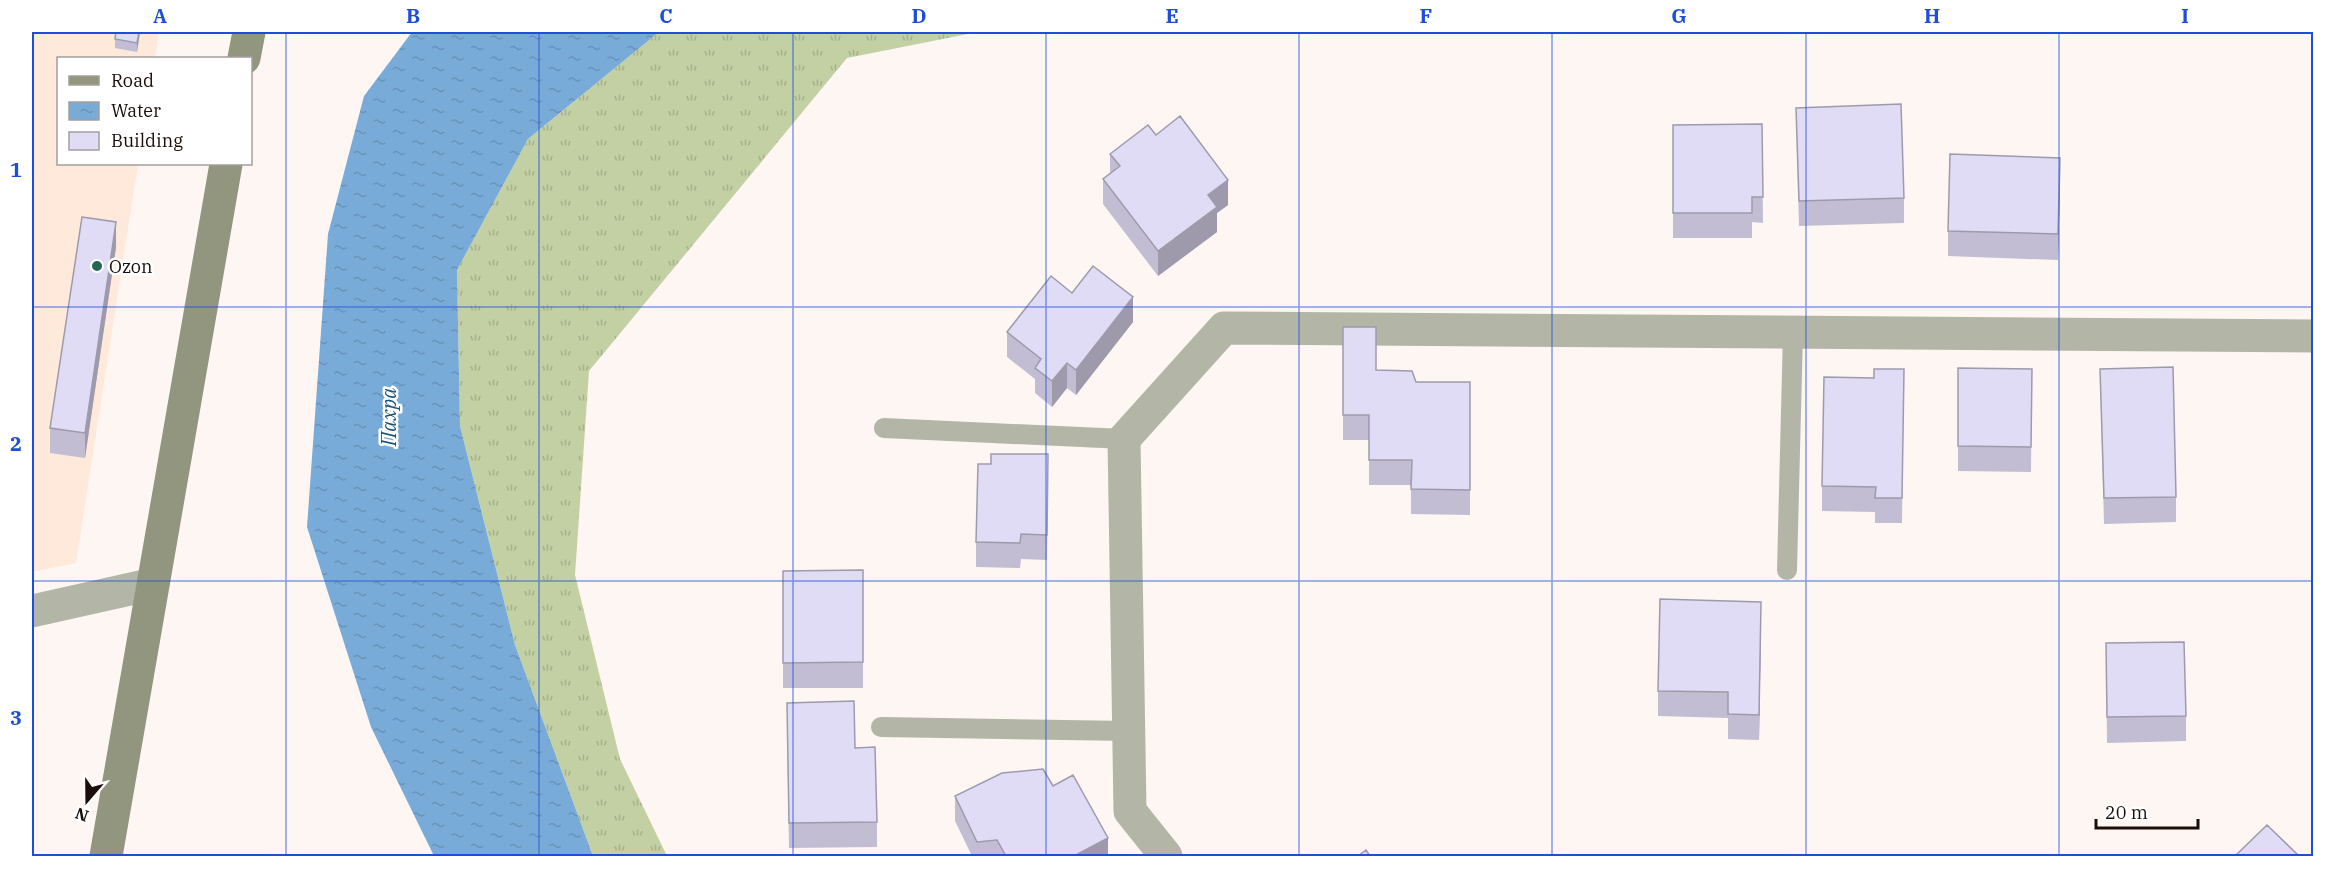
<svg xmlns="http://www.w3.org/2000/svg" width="2345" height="888" viewBox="0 0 2345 888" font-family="'IBM Plex Serif',serif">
	<defs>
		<pattern id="grass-tufts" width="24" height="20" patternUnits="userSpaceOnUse" patternTransform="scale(1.5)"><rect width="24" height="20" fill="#c2d0a4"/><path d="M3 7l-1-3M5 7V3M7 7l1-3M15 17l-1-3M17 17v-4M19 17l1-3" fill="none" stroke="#a6b18c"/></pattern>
		<pattern id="water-ripples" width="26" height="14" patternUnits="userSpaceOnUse" patternTransform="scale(1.5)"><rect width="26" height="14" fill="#79abd8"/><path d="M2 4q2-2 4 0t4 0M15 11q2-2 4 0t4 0" fill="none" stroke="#6892b8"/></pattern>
	</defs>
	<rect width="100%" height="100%" fill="#fef6f3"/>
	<path fill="#fee9db" d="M32,32H159L155,58H58V164H138L76,563L32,572Z"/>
	<path fill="url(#grass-tufts)" d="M659,32H978L847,58L589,371L575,575L620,759L667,856H593L515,645L460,426L457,270L528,139Z"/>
	<path fill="url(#water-ripples)" d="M412,32H659L528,139L457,270L460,426L515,645L593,856H434L371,727L307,527L328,234L364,96Z"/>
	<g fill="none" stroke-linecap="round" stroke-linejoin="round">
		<path stroke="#b3b6a7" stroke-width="20" d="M884,428L1124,439
			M1787,570L1793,332
			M881,727L1129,731"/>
		<path stroke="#b3b6a7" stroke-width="33" d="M32,611L153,584
			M1166,856L1130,811L1124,439L1224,328L2314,336"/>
		<path stroke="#92967f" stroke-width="33" d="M244,58L249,32
			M106,856L226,164"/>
	</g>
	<path fill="#c2bdd3" d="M140,32L137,52L115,48V39Z
		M1796,108L1904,198V223L1799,226Z
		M1762,124L1763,223L1752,222V238H1673V125Z
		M1156,135L1228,205L1217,213V232L1158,276L1103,204V179L1110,173V154Z
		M2060,183L2058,260L1948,256V231Z
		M116,247L85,458L50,453V428Z
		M1072,293L1133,322L1076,395L1067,388L1052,407L1035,393V379L1007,357V332Z
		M1343,327L1376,370L1416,382H1470V515L1411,514V485H1369V440H1343Z
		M1958,368L2032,369L2031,472L1958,471Z
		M1904,369L1902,523H1875V512L1822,511V486L1874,378Z
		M2100,369L2176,497V522L2104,524Z
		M1048,480L1047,560L1021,559L1020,568L976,567V542Z
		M863,570V688H783V571Z
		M1761,627L1759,740L1728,739V718L1658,716V691Z
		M2106,643L2186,716V741L2107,743Z
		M787,728L855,748L877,822V847L789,848Z
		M1053,786L1108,856H972L955,821V796Z"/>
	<path fill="#9e9aac" d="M139,32H140L137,52V43Z
		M2060,158V183L2058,260V234Z
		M1228,180V205L1217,213V232L1158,276V251L1208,195Z
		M116,222V247L85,458V433Z
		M1133,297V322L1076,395V370Z
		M1067,363V388L1052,407V381Z
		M1761,602V627L1759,740V715Z
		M1108,838V856H1074Z"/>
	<path fill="#e1dcf5" stroke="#9e9aac" stroke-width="1.5" d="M116,32H139L137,43L115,39Z
		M1901,104L1904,198L1799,201L1796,108Z
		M1180,116L1228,180L1208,195L1217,207L1158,251L1103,179L1120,166L1110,154L1148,125L1156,135Z
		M1762,124L1763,197H1752V213H1673V125Z
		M1950,154L2060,158L2058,234L1948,231Z
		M82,217L116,222L85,433L50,428Z
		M1093,266L1133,297L1076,370L1067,363L1052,381L1035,368L1041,359L1007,332L1051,276L1072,293Z
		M1343,327H1376V370L1412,371L1416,382H1470V490L1411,489L1412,460H1369V415H1343Z
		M2173,367L2176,497L2104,498L2100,369Z
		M1958,368L2032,369L2031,447L1958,446Z
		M1874,369H1904L1902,498H1875L1876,487L1822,486L1824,377L1874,378Z
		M991,454H1048L1047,535L1021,534L1020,543L976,542L978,464H991Z
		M863,570V662L783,663V571Z
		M1660,599L1761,602L1759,715L1728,714V692L1658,691Z
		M2184,642L2186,716L2107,717L2106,643Z
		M854,701L855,748L875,747L877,822L789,823L787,703Z
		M1043,769L1053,786L1073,775L1108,838L1074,856H1006L997,840L977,842L955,796L1002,773Z
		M2267,825L2299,856H2235Z
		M1366,850L1370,856H1358Z"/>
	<path fill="none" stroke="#1d4ed8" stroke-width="1.5" stroke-opacity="0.55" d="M286,32V856M539,32V856M793,32V856M1046,32V856M1299,32V856M1552,32V856M1806,32V856M2059,32V856M32,307H2314M32,581H2314"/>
	<circle fill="#256654" stroke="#fff" stroke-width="2" cx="97" cy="266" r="6"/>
	<g text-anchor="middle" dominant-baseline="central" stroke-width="5" stroke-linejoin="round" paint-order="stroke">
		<g font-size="18" fill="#1b0e0a" stroke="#fff" text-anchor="start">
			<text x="109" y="266">Ozon</text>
		</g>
		<g font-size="20" font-style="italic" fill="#1a527d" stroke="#fff">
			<text transform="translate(388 417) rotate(-90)">Пахра</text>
		</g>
	</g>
	<rect width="2345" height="888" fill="none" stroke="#ffffff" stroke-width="66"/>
	<rect x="57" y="57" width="195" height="108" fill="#ffffff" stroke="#a49f9d" stroke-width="1.5"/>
	<rect x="69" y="76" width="30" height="9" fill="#92967f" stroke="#a49f9d" stroke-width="1.5"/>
	<text x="111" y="87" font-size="18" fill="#1b0e0a">Road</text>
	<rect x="69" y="102" width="30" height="18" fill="url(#water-ripples)" stroke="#a49f9d" stroke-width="1.5"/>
	<text x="111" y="117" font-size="18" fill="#1b0e0a">Water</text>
	<rect x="69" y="132" width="30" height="18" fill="#e1dcf5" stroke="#a49f9d" stroke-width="1.5"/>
	<text x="111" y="147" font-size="18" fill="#1b0e0a">Building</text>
	<g transform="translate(87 801) rotate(200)" stroke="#ffffff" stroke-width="4.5" paint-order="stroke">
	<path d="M0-4.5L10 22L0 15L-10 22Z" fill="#1b0e0a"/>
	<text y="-9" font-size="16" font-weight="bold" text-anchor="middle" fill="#1b0e0a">N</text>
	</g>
	<path d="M2096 819v9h102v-9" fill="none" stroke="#1b0e0a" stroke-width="3"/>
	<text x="2105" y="819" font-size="18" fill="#1b0e0a" stroke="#ffffff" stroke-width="4.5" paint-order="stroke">20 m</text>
	<rect x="33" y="33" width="2279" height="822" fill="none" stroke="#1d4ed8" stroke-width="2"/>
	<g font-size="20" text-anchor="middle" font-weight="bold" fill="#1d4ed8">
		<text x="160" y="23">A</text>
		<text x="413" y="23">B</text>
		<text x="666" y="23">C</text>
		<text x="919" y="23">D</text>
		<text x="1172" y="23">E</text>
		<text x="1426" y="23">F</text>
		<text x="1679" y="23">G</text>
		<text x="1932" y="23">H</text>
		<text x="2185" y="23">I</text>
		<text x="16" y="177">1</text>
		<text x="16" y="451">2</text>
		<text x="16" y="725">3</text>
	</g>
</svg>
